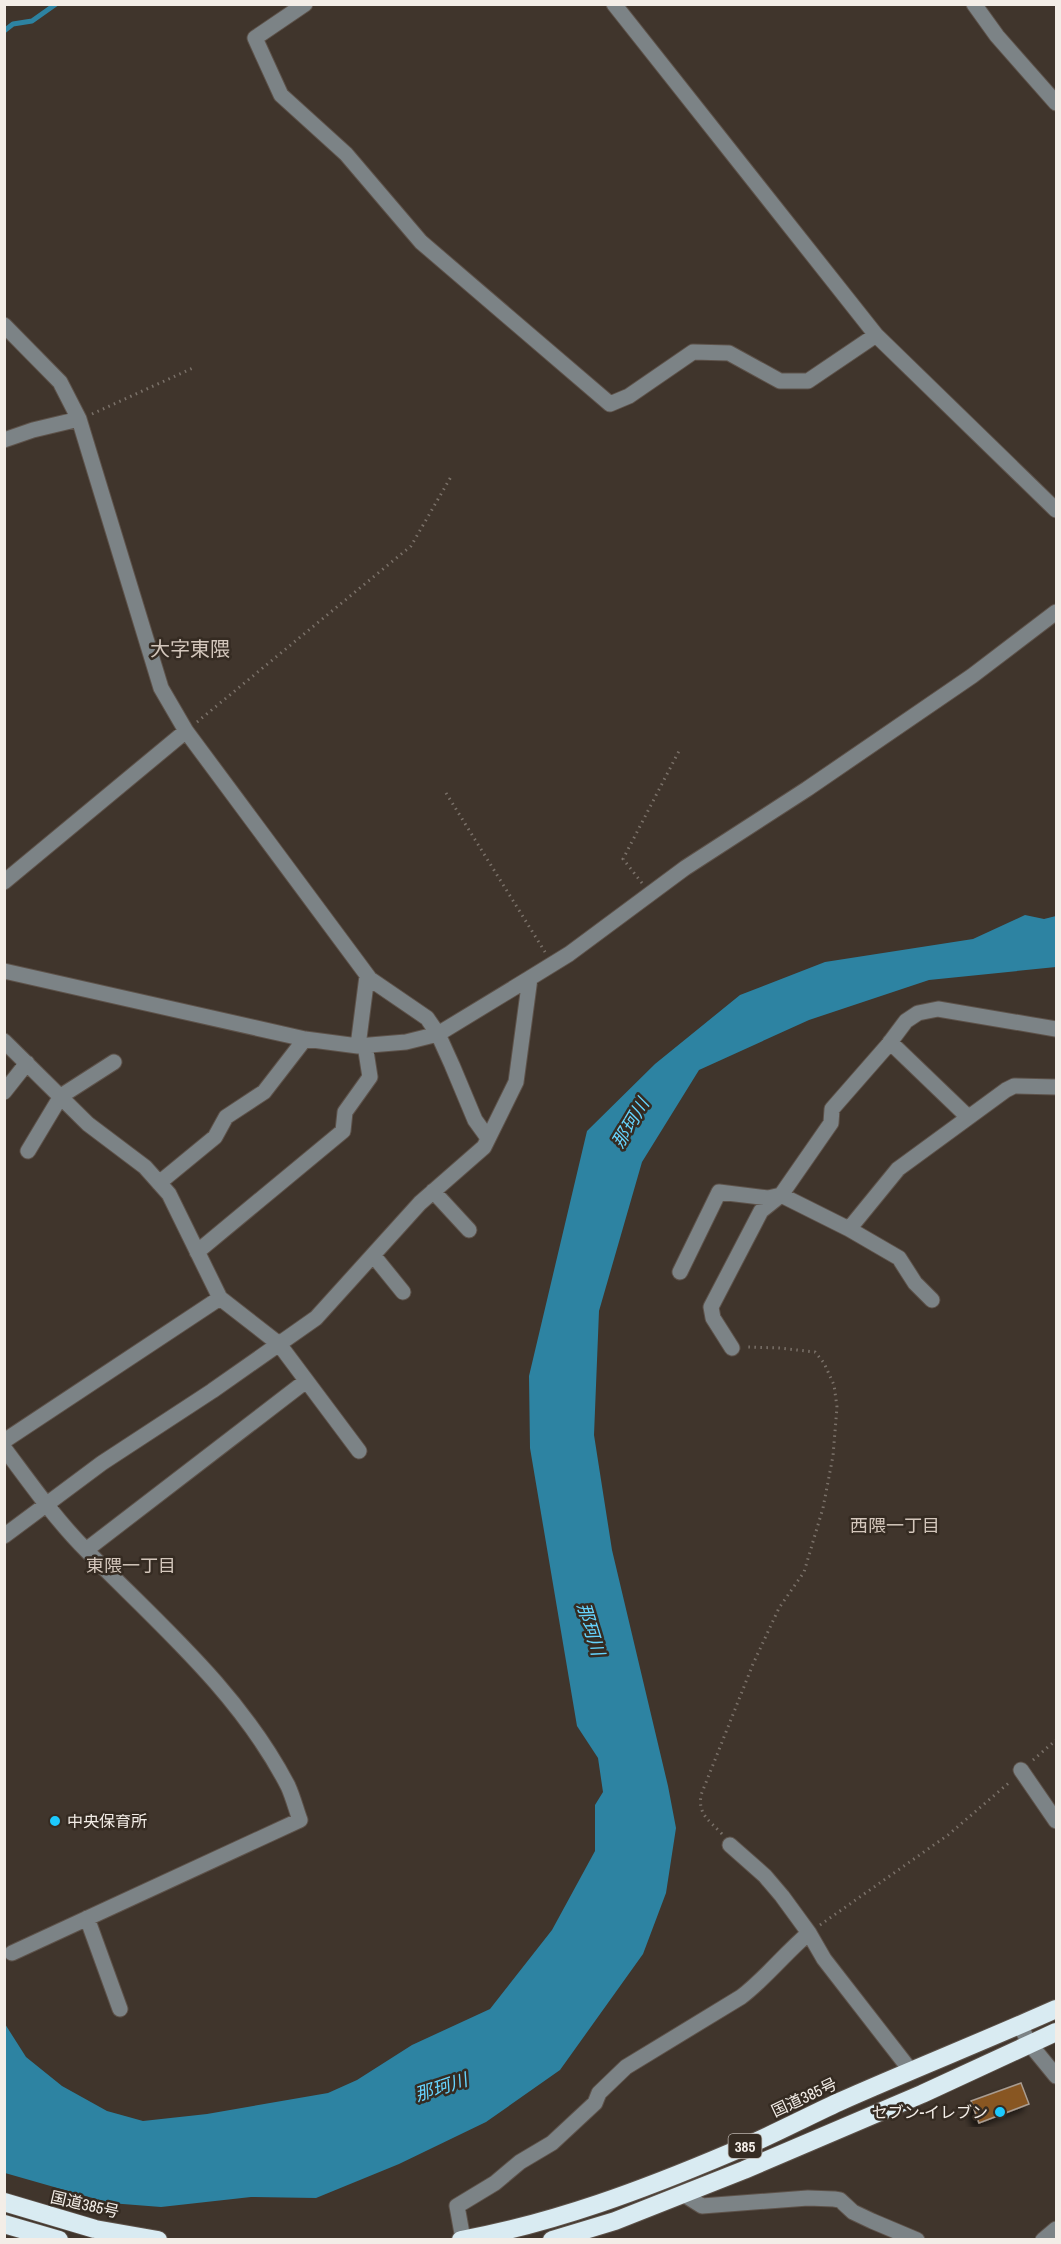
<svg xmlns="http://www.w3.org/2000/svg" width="1061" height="2244" viewBox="0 0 1061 2244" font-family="'Archivo Narrow','Noto Sans JP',sans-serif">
	<defs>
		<filter id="shadow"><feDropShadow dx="-5.5" dy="5.5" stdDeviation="3" flood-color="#0009"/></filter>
	</defs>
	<rect width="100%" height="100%" fill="#40352c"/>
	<path fill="#2d83a2" d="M1025,915L1044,919L1056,916V967L929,980L809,1020L699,1070L642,1162L599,1311L594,1435L612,1550L668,1786L676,1828L666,1893L643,1954L560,2070L486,2122L399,2164L316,2198L251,2197L161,2207L110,2203L5,2173V2024L26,2057L62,2086L107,2111L143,2121L207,2114L328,2093L357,2080L412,2045L490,2009L552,1930L595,1851V1805L603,1792L598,1758L577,1726L530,1448L529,1376L587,1131L655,1064L740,995L825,962L973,939Z"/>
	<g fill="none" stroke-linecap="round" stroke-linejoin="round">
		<path stroke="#2d83a2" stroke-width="5" d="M4,31L13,24L32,21L56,4"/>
	</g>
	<path fill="#885723" stroke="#a99c91" stroke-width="1.5" filter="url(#shadow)" d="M1021,2083L1029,2104L979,2123L971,2101Z"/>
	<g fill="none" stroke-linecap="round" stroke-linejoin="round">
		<defs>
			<path id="minor" d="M305,4L255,38L281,95L346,154L421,242L610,404L629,396L693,352L729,353L780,381H808L876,335
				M614,4L876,335L1056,510
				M974,4L997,36L1056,103
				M4,325L60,382L79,419L161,688L186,731L370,979L427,1018L438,1034L452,1065L475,1120L488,1138
				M4,440L33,430L79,419
				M4,882L186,731
				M4,971L305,1039L358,1046L406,1042L438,1034L530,978
				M4,1041L88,1124L145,1167L169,1194L220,1298L279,1344L359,1451
				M890,1042L968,1117
				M358,1046L367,976
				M4,1092L27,1063
				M28,1151L61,1096L114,1062
				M159,1183L215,1137L226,1117L264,1092L305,1039
				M433,1191L469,1230
				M849,1229L899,1258L915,1283L932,1300
				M197,1252L343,1131L345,1112L370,1077L365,1045
				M373,1255L403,1292
				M680,1272L719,1192L768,1198L781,1195L831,1123L832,1109L888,1045L906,1021L918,1013L938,1009L1056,1029
				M732,1348L713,1318L711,1307L761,1211L781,1195L849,1229L898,1169L1006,1090L1014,1086L1056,1087
				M4,1441L220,1298
				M4,1448C31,1484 56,1520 87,1551C159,1624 240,1693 288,1786C293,1797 296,1809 300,1820L12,1953
				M4,1536L102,1463L212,1391L316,1318L420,1203L484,1147L516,1082L530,978L569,954L685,868L807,789L972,676L1056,612
				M86,1550L306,1381
				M1021,1770L1056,1821
				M730,1845L765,1876L782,1896L809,1933L824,1959L911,2071
				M87,1918L120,2009
				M1020,2025L1029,2043L1056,2076
				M683,2194L702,2206L808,2198L834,2199L840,2200L853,2212L872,2221L917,2240
				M463,2239L457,2206L495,2183L520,2162L552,2143L595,2103L599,2093L626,2067L741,1997C766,1978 785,1953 809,1933
				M1043,2240L1056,2229"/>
			<path id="highway" d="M4,2202L95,2229L158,2240
				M4,2224L59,2240
				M461,2240C555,2223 645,2189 732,2152C769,2137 804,2118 839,2102C911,2070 984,2041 1056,2009
				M552,2240L615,2221L744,2170L922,2094L1056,2032"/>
		</defs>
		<use href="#minor" stroke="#5d524a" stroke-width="17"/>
		<use href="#highway" stroke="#5d524a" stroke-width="20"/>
		<path stroke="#7a7169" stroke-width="3" stroke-dasharray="1.5 4.5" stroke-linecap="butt" d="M92,414L195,367
			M197,722L411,546L452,475
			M446,793L545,952
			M642,883L623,859L679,751
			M1033,1760L1056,1740
			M722,1834C709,1820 698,1815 701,1795L753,1664L779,1608L804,1572L823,1508L833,1456L837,1407L834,1385L824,1363L815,1352L779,1348L746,1347
			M820,1925L948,1835L1011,1781"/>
		<use href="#minor" stroke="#7c8386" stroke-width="15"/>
		<use href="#highway" stroke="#d9ebf2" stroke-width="18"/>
	</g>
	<g fill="#1dc9fd" stroke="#352b22" stroke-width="2">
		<circle cx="55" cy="1821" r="6"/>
		<circle cx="1000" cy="2112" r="6"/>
	</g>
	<g text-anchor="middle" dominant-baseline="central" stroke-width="5" stroke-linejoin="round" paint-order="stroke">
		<rect fill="#352b22" stroke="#bab3ac" stroke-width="1.5" x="728.5" y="2134" width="33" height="24" rx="4.5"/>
		<g font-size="15" font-weight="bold" fill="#f3ede7">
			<text x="745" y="2146">385</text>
		</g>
		<g font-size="16" fill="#f3ede7" stroke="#352b22" text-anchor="start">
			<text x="67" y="1821">中央保育所</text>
			<text x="988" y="2112" text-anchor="end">セブン-イレブン</text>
		</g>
		<g font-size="16" fill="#f3ede7" stroke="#352b22">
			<text transform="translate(804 2097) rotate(-25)">国道385号</text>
			<text transform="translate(85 2204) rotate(13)">国道385号</text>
		</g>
		<g font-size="18" font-style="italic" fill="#66d4fe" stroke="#352b22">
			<text transform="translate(630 1123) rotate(-59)">那珂川</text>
			<text transform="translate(591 1629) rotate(73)">那珂川</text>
			<text transform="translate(441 2087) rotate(-18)">那珂川</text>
		</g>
		<g font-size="18" fill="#d4c7bc" stroke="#352b22">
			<text x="895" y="1525">西隈一丁目</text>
			<text x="131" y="1565">東隈一丁目</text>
		</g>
		<g font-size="20" fill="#d4c7bc" stroke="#352b22">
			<text x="190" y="648">大字東隈</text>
		</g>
	</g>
	<rect width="1061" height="2244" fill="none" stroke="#f3ede7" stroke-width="12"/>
</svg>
